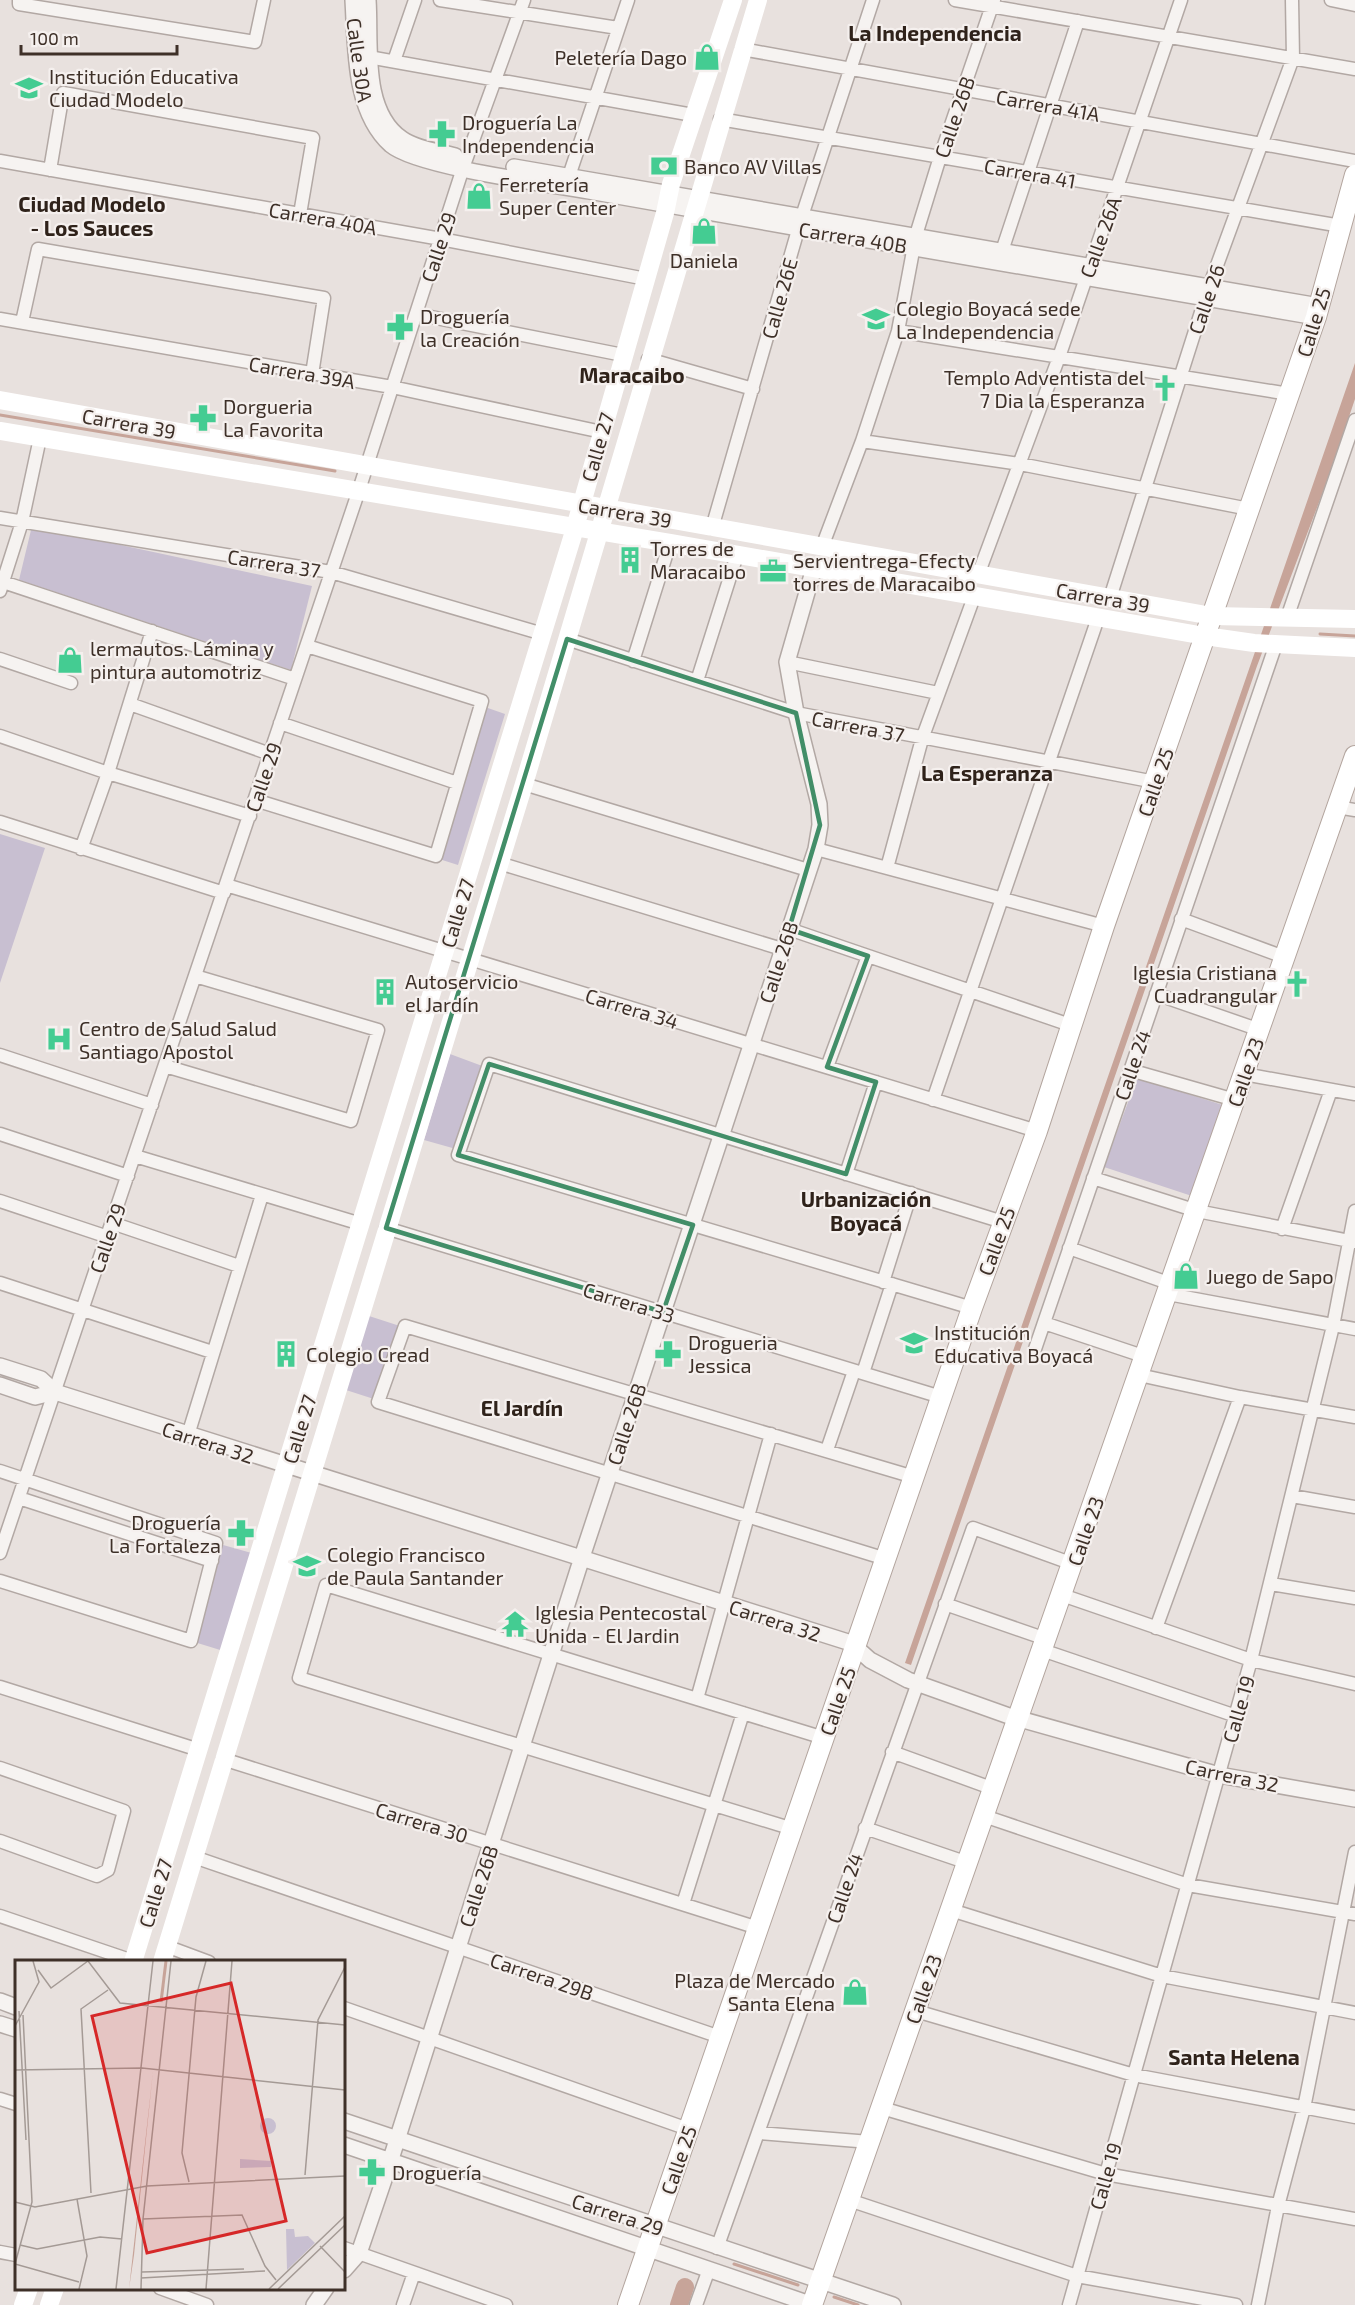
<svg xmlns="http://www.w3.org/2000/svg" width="1355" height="2305" viewBox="0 0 1355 2305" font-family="'Exo 2',sans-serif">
	<rect width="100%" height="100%" fill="#e8e1de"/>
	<path fill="#c8bfd1" d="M32,526L312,586L291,670L19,580Z
		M485,707L505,714L458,865L439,859Z
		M0,834L45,848L0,983Z
		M450,1054L485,1067L456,1149L424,1140Z
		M1137,1078L1226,1106L1195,1197L1104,1167Z
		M369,1316L403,1327L377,1400L346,1390Z
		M216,1543L259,1555L230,1653L191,1641Z"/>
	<path fill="#c7a499" d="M1355,363V399L1329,476L1257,666L911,1665L905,1663Z"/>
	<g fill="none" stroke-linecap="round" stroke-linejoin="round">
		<path stroke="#c7a499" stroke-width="3" d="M0,415L335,471
			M1320,634L1355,636
			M734,2264L798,2285
			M834,2297L858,2305"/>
		<path stroke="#c7a499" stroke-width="18" d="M679,2305L685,2287"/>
		<defs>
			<path id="minor" d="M19,0V4L255,42L264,0
				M440,0L618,28
				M955,0L1355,69
				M1331,0L1355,5
				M742,49L1355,161
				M363,56L693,115
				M394,61L415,0
				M720,119L1341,226
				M0,161L441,239L646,279
				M50,170L63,93L69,94L313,138L300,214
				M569,176L628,0
				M1002,251L1078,21
				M416,314L623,355
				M0,319L392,387L602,432
				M22,322L38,249L324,298L312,374
				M898,331L1289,394
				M648,359L753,389
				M862,441L1020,464L1249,509
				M0,518L331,572L543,634
				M712,528L802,216L873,0
				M822,547L862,441L898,331L916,235L940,157L994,0
				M978,575L1059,357L1181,0
				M0,581L295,679
				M0,591L22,522L40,438
				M1110,598L1209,287L1293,58L1292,0
				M1287,618L1355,420
				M567,639L796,713L1155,782
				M0,659L71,683
				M633,661L670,543
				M787,662L938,693
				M697,681L737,555
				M130,704L270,754
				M280,723L457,783
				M0,736L108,773L250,816
				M524,784L808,870
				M255,800L436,856L482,701L307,646
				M1337,807L1355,810
				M0,822L224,893
				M81,849L108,773L152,631
				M816,849L1104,926
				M499,863L782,949
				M887,868L922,739L974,597
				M226,885L1037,1131
				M1181,919L1284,957
				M789,929L1073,1026
				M1156,994L1260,1030
				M0,1055L152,1105
				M165,1066L351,1121L378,1030L195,976
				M827,1067L868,956
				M1130,1070L1235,1100
				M1244,1074L1355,1094
				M933,1100L1098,618
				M0,1134L128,1176
				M135,1156L361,1224
				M846,1174L876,1082
				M1093,1178L1197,1211L1355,1242
				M0,1201L108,1237
				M112,1223L239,1266
				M386,1228L941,1397
				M1282,1229L1331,1090
				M1069,1248L1171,1284
				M883,1282L911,1193
				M0,1283L212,1352
				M1168,1294L1355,1329
				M972,1308L458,1155L489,1064L1003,1222
				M1044,1323L1146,1357
				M1035,1349L1276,644
				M863,1373L892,1284
				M1139,1375L1240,1397L1355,1417
				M188,1435L262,1195
				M827,1450L854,1371
				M0,1471L216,1543L191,1641L0,1581
				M1292,1496L1355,1507
				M19,1498L212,1561
				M0,1553L358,493L463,168L524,0
				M886,1559L378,1402L405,1326L914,1477
				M1271,1584L1355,1598
				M1062,1595L1251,1660L1355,1684
				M945,1604L1046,1639
				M1156,1628L1240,1397
				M1042,1650L1236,1716
				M0,1687L199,1750
				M697,1699L771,1434
				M892,1752L994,1789
				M223,1759L758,1928
				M0,1768L124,1811L108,1870L97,1876L0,1841
				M984,1816L1188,1885L1355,1914
				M865,1828L968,1863
				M793,1829L299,1678L326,1585L824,1738
				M194,1857L720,2037
				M683,1904L743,1713
				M951,1910L1162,1976L1355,2013
				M0,1916L133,1961
				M166,1946L209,1962
				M344,2008L688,2129
				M916,2011L1134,2075L1355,2117
				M0,2099L16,2104
				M882,2108L1106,2174L1355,2219
				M760,2133L870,2142
				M849,2200L1077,2276L1236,2305
				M344,2248L506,2305
				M717,2248L973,1528L1073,1564
				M0,2252L16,2255
				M160,2288L207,2305
				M403,2305L414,2273
				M696,2305L709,2269
				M1069,2305L1251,1660L1333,1326L1355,1211
				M1258,2305L1278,2206L1304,2108L1355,1852"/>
			<path id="tertiary" d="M353,0C356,47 353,111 391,145C417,167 549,184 589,191C831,235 1074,274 1316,317
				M368,0C371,43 361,111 402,139C416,149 438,151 455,156
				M514,167L1319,306
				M0,1366L41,1379L55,1392L851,1643L870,1660L908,1680L1009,1716L1219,1775L1355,1799
				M0,1385L35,1397L55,1392
				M0,2001L16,2007
				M0,2024L16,2029
				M344,2121L893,2305
				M344,2145L813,2305
				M344,2270L359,2253L390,2162L584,1551L816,849L820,825L819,804L796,713L787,662L814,568
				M314,2305L326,2288"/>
			<path id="primary" d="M628,2305L972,1308L1037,1131L1104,926L1316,317L1355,175
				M812,2305L1355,756"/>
		</defs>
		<use href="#minor" stroke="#b2a8a4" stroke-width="15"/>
		<use href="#tertiary" stroke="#b2a8a4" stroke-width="18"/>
		<use href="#primary" stroke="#b3a59e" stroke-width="22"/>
		<use href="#minor" stroke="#f6f3f1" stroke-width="12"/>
		<use href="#tertiary" stroke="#f6f3f1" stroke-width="15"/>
		<path stroke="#fff" stroke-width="18" d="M0,400L1212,616L1355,619
			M0,431L670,543L1205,636L1254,643L1355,648
			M133,1962L572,538L665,213L671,184L733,0
			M162,1962L524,784L758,0
			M23,2305L29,2288
			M49,2305L55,2288"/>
		<use href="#primary" stroke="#fff" stroke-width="20"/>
	</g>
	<path fill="none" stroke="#428e68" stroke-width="4.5" stroke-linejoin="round" d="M567,639L796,713L820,825L789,929L868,956L827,1067L876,1082L846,1174L489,1064L458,1155L693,1225L663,1312L386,1228Z"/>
	<defs>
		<symbol id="shop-bare" viewBox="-9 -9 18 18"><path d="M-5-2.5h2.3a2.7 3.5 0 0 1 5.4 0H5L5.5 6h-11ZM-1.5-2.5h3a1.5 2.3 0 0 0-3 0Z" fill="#44cc92" stroke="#f5f0ee" stroke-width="2.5" paint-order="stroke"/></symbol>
		<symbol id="school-bare" viewBox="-9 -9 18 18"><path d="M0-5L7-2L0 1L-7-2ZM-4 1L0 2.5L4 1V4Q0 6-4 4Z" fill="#44cc92" stroke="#f5f0ee" stroke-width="2.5" paint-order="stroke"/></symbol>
		<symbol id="pharmacy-bare" viewBox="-9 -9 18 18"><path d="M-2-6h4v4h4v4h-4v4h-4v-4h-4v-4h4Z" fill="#44cc92" stroke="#f5f0ee" stroke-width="2.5" paint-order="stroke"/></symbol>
		<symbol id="bank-bare" viewBox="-9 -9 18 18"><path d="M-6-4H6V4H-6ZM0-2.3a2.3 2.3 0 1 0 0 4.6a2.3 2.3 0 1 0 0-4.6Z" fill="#44cc92" stroke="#f5f0ee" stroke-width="2.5" paint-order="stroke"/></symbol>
		<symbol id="church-bare" viewBox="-9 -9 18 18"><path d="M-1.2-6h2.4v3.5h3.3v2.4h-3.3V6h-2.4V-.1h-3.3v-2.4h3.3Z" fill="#44cc92" stroke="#f5f0ee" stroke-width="2.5" paint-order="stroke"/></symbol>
		<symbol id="building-bare" viewBox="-9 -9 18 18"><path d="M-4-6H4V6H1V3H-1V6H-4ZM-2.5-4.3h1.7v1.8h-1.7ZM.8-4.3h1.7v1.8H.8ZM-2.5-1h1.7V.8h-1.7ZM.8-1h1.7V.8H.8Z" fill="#44cc92" stroke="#f5f0ee" stroke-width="2.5" paint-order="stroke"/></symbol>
		<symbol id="office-bare" viewBox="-9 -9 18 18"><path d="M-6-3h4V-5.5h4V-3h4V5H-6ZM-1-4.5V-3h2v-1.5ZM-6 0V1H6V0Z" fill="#44cc92" stroke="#f5f0ee" stroke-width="2.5" paint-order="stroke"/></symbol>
		<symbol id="hospital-bare" viewBox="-9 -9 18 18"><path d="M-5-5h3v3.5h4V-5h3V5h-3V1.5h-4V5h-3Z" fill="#44cc92" stroke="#f5f0ee" stroke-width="2.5" paint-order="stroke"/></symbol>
		<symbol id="temple-bare" viewBox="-9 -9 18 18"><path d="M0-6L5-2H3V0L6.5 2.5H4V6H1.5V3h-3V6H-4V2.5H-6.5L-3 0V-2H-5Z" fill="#44cc92" stroke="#f5f0ee" stroke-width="2.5" paint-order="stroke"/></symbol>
	</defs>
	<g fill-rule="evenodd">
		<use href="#shop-bare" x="688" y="38" width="38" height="38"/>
		<use href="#school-bare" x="10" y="69" width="38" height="38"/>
		<use href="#pharmacy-bare" x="423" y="115" width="38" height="38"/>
		<use href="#bank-bare" x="645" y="147" width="38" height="38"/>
		<use href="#shop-bare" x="460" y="177" width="38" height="38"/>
		<use href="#shop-bare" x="685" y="212" width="38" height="38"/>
		<use href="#school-bare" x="857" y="300" width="38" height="38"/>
		<use href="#pharmacy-bare" x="381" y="308" width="38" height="38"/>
		<use href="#church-bare" x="1146" y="369" width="38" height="38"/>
		<use href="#pharmacy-bare" x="184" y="399" width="38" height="38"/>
		<use href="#building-bare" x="611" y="541" width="38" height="38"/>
		<use href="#office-bare" x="754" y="552" width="38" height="38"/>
		<use href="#shop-bare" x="51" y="641" width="38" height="38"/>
		<use href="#church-bare" x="1278" y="965" width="38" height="38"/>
		<use href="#building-bare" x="366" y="973" width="38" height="38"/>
		<use href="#hospital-bare" x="40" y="1020" width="38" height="38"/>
		<use href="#shop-bare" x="1167" y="1257" width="38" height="38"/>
		<use href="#school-bare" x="895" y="1324" width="38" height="38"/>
		<use href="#building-bare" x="267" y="1335" width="38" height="38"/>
		<use href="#pharmacy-bare" x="649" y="1335" width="38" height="38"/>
		<use href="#pharmacy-bare" x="222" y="1514" width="38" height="38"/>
		<use href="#school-bare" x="288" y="1547" width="38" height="38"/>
		<use href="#temple-bare" x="496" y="1605" width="38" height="38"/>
		<use href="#shop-bare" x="836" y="1973" width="38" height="38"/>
		<use href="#pharmacy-bare" x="353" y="2153" width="38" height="38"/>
	</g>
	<g text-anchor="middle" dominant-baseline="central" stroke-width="4.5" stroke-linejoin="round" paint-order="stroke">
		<g font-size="20" fill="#3e3028" stroke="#f5f0ee" text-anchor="start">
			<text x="687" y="57" text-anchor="end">Peletería Dago</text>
			<text x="49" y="76">Institución Educativa<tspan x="49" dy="23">Ciudad Modelo</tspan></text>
			<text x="462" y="122">Droguería La<tspan x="462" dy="23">Independencia</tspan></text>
			<text x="684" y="166">Banco AV Villas</text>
			<text x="499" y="184">Ferretería<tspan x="499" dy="23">Super Center</tspan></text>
			<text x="704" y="260" text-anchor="middle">Daniela</text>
			<text x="896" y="308">Colegio Boyacá sede<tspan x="896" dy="23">La Independencia</tspan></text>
			<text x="420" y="316">Droguería<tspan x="420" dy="23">la Creación</tspan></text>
			<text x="1145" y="377" text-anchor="end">Templo Adventista del<tspan x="1145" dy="23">7 Dia la Esperanza</tspan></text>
			<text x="223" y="406">Dorgueria<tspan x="223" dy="23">La Favorita</tspan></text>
			<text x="650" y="548">Torres de<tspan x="650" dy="23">Maracaibo</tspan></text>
			<text x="793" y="560">Servientrega-Efecty<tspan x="793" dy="23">torres de Maracaibo</tspan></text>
			<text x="90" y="648">lermautos. Lámina y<tspan x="90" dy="23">pintura automotriz</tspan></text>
			<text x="1277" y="972" text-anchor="end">Iglesia Cristiana<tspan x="1277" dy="23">Cuadrangular</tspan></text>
			<text x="405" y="981">Autoservicio<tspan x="405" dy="23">el Jardín</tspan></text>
			<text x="79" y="1028">Centro de Salud Salud<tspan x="79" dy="23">Santiago Apostol</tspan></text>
			<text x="1206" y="1276">Juego de Sapo</text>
			<text x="934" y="1332">Institución<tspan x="934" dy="23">Educativa Boyacá</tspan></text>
			<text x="688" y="1342">Drogueria<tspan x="688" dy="23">Jessica</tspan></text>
			<text x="306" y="1354">Colegio Cread</text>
			<text x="221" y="1522" text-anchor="end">Droguería<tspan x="221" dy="23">La Fortaleza</tspan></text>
			<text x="327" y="1554">Colegio Francisco<tspan x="327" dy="23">de Paula Santander</tspan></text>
			<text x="535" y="1612">Iglesia Pentecostal<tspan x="535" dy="23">Unida - El Jardin</tspan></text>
			<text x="835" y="1980" text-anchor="end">Plaza de Mercado<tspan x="835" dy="23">Santa Elena</tspan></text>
			<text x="392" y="2172">Droguería</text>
		</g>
		<g font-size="20" fill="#3e3028" stroke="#f5f0ee">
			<text transform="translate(360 60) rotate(82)">Calle 30A</text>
			<text transform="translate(1048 105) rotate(10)">Carrera 41A</text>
			<text transform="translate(954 117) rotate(-71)">Calle 26B</text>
			<text transform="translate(1030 173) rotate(10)">Carrera 41</text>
			<text transform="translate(323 218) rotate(10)">Carrera 40A</text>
			<text transform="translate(853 237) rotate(9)">Carrera 40B</text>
			<text transform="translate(1100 237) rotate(-70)">Calle 26A</text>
			<text transform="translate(438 247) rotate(-72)">Calle 29</text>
			<text transform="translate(779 298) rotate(-74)">Calle 26E</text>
			<text transform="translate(1206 299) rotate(-71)">Calle 26</text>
			<text transform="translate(1313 322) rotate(-73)">Calle 25</text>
			<text transform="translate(302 372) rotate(10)">Carrera 39A</text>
			<text transform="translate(129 423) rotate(10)">Carrera 39</text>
			<text transform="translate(597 447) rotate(-74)">Calle 27</text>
			<text transform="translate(625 512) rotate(10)">Carrera 39</text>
			<text transform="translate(274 563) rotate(9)">Carrera 37</text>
			<text transform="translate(1103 597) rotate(10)">Carrera 39</text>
			<text transform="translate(858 726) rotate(11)">Carrera 37</text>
			<text transform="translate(263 777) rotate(-71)">Calle 29</text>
			<text transform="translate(1155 782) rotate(-71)">Calle 25</text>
			<text transform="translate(457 913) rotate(-73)">Calle 27</text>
			<text transform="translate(778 962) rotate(-72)">Calle 26B</text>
			<text transform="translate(632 1008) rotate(17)">Carrera 34</text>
			<text transform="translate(1132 1065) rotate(-71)">Calle 24</text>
			<text transform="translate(1245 1072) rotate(-71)">Calle 23</text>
			<text transform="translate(107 1238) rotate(-71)">Calle 29</text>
			<text transform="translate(996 1241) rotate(-70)">Calle 25</text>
			<text transform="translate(629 1302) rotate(17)">Carrera 33</text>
			<text transform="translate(626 1424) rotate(-72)">Calle 26B</text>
			<text transform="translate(299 1429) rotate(-73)">Calle 27</text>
			<text transform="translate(208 1442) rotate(18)">Carrera 32</text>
			<text transform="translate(1085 1531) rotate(-71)">Calle 23</text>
			<text transform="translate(775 1620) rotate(18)">Carrera 32</text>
			<text transform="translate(837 1701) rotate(-71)">Calle 25</text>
			<text transform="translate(1238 1709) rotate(-74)">Calle 19</text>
			<text transform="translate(1232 1775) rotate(12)">Carrera 32</text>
			<text transform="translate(422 1822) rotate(17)">Carrera 30</text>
			<text transform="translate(478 1886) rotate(-72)">Calle 26B</text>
			<text transform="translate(844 1888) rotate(-71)">Calle 24</text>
			<text transform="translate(155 1893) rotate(-73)">Calle 27</text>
			<text transform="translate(542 1976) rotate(19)">Carrera 29B</text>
			<text transform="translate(923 1989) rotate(-71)">Calle 23</text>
			<text transform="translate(678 2160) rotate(-71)">Calle 25</text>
			<text transform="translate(1105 2176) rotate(-74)">Calle 19</text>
			<text transform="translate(618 2214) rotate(18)">Carrera 29</text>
		</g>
		<g font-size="21" font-weight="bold" fill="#2f221a" stroke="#f5f0ee">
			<text x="935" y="32">La Independencia</text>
			<text x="92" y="203">Ciudad Modelo<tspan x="92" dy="24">- Los Sauces</tspan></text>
			<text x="632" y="374">Maracaibo</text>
			<text x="987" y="772">La Esperanza</text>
			<text x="866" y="1198">Urbanización<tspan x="866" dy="24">Boyacá</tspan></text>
			<text x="522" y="1407">El Jardín</text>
			<text x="1234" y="2056">Santa Helena</text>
		</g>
	</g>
	<g transform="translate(15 1960)">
		<rect width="330" height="330" fill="#e8e1de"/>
		<path d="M245 166a8 8 0 1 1 16 0a8 8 0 1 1-16 0ZM225,199L256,201V207L225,208ZM271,269H279L280,277L293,276L300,283L272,310Z" fill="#c8bfd1"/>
		<path d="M138,111L119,295L114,329Z" fill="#c7a499"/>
		<path fill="none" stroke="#c7a499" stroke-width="3" d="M146,42L151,1"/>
		<path fill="none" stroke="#a49a95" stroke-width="1.5" d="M23,10L36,28L73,1L105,43L330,65M4,51L11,180M8,55L17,242L0,304L64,322M0,66L24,22L18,1M0,110L127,108L330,130M290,215L303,60L330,7M174,222L167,193L181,37L191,1M76,233L66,49L93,30M62,239L72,296L64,329M0,242L20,247L132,226L330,216M128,259L227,255L250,306L261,320M5,285L22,289L85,277L107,279M305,286L330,312M127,312L229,309M126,318L250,311M101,329L138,1M126,329L128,259L156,1M191,329L217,1M254,329L330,256M263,329L330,265"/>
		<path fill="#d62828" fill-opacity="0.15" stroke="#d62828" stroke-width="3" d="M216,23L271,261L132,293L77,56Z"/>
		<rect width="330" height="330" fill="none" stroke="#3e3028" stroke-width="3"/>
	</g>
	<path d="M21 45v9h156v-9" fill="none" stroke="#3e3028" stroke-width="3"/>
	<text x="30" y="45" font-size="18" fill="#3e3028" stroke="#f5f0ee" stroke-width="4.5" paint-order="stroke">100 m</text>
</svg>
